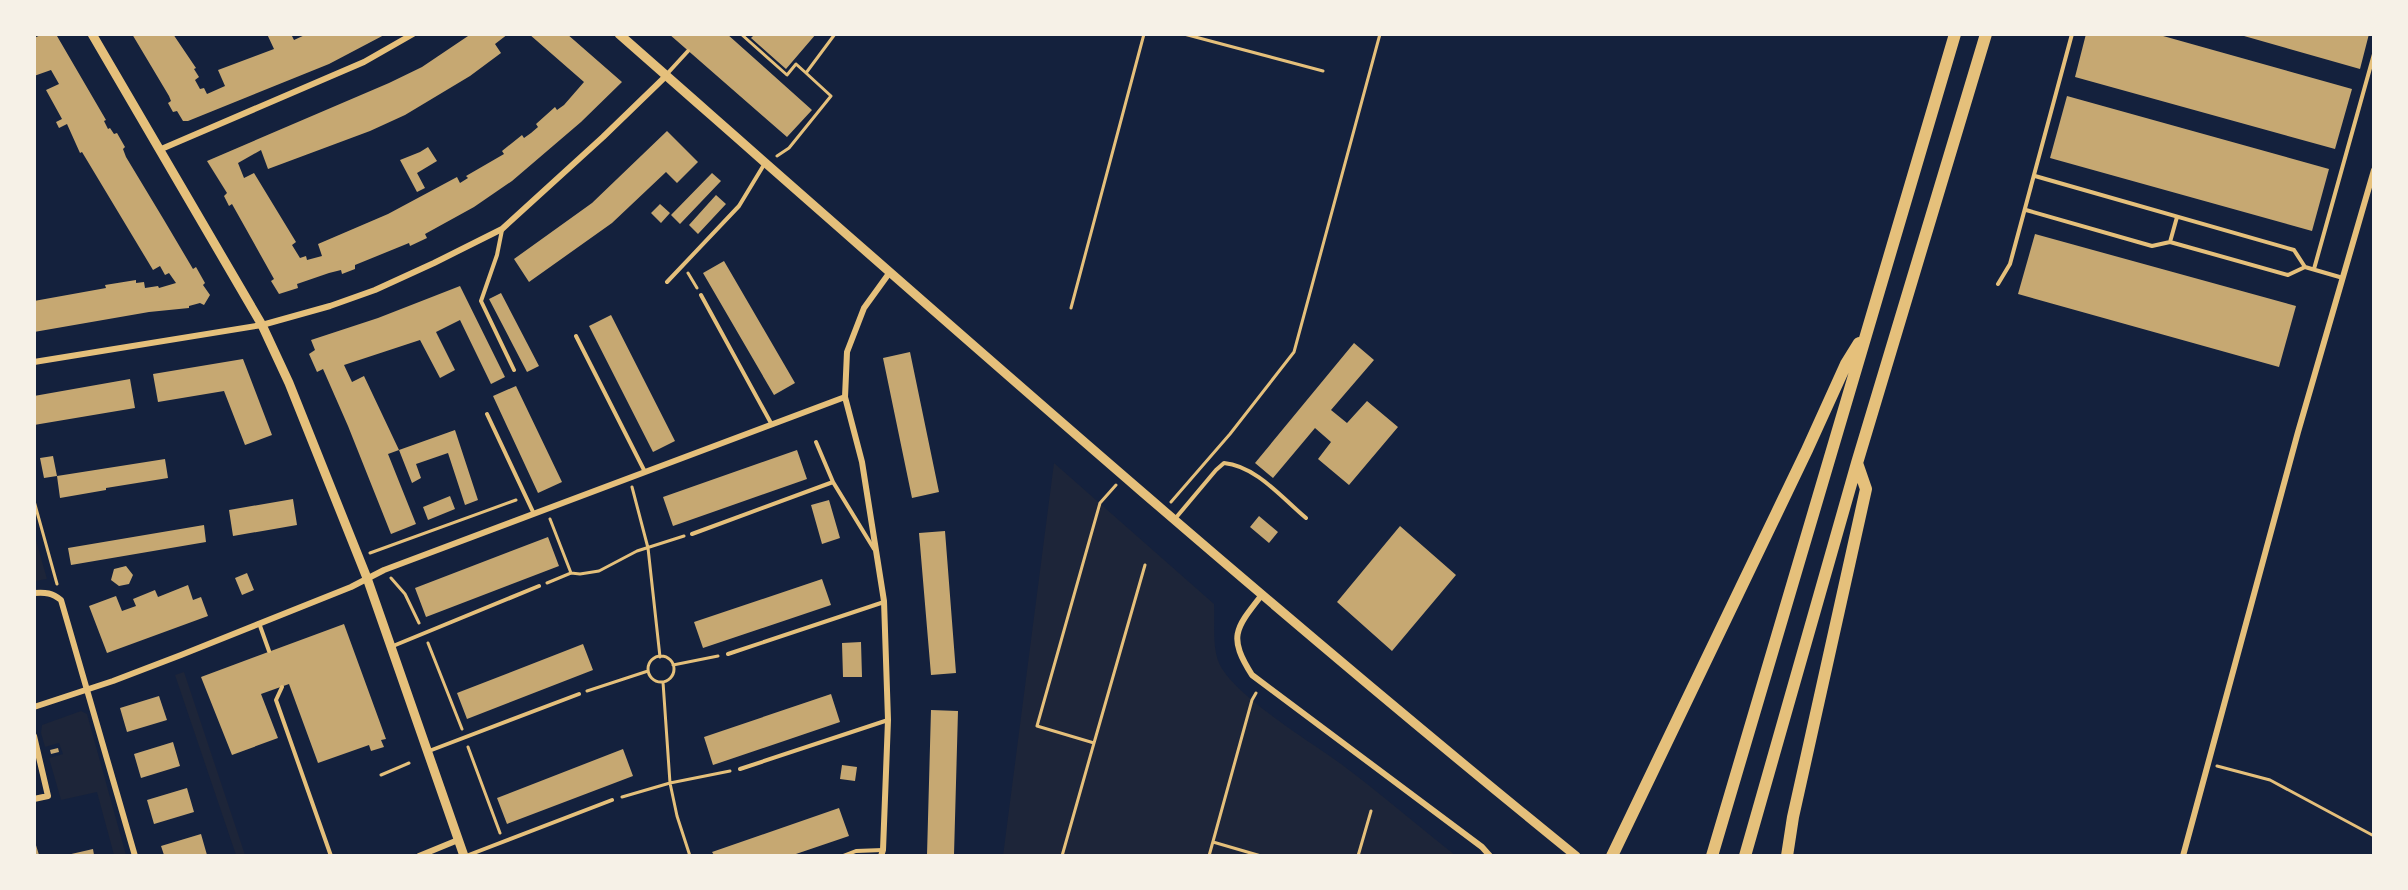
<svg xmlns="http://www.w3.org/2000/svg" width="2408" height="890" viewBox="0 0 2408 890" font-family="'IBM Plex Sans',sans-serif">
	<rect width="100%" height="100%" fill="#14213d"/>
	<path fill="#1d2539" d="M1054,463L1214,604C1215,623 1212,646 1219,663C1233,695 1311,742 1341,764C1380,793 1417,825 1455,855L1003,856Z
		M34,533L47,579L35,581H34Z
		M184,672L245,855H236L175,675Z
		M81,711L87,714L126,855H114L97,792L61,800L49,758L63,754L59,743L45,747L41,733L42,725Z"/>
	<path fill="#c6a872" d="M43,34L57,36L106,120L104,121L108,129L110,128L114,134L117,133L125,147L123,149L126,157L164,220L193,269L196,267L205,283L203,285L210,295L204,305L200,303L189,306V308L149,312L34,332V301L106,288L105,285L136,280V283L144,282L145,288L158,286L159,288L176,283L169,273L165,275L160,266L153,270L82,152L80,153L67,124L59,128L56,122L62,119L46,90L59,84L51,70L34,76V38Z
		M132,34H173L196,68L194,69L199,77L195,80L200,89L204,88L207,94L225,86L218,70L274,49L267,34H291L294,40L307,34H386L329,64L188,121H183L177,111L173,112L168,103L171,101L169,96Z
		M471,34H508L495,44L501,53L470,76L405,115L370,131L268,169L261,150L238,163L244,178L254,173L296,242L292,245L300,258L306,256L307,260L322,256L318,244L388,214L457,177L460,183L468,178L466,176L504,154L502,151L522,135L524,138L531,133L538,127L536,124L555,107L557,110L564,105L584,82L529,34H567L622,82L581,122L512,181L474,207L425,234L427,238L410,246L409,243L355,265V269L342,274L341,270L329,273L297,284L298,288L279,294L271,281L274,279L232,204L229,206L224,196L227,193L207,161L389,83L422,67Z
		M669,34H727L812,110L787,137Z
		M755,34H816L786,69L751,38Z
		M2086,34H2156L2352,89L2335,149L2075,77Z
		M2237,34H2369L2360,69Z
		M2067,96L2329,169L2312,231L2050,158Z
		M667,131L698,162L677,183L666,172L612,223L529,282L514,259L592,203Z
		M428,147L437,161L417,173L425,188L417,192L400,160L420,152Z
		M712,173L721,181L680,224L671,215Z
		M716,195L726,204L698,234L689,225Z
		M660,204L670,213L661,223L651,213Z
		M2035,234L2296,306L2279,367L2018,294Z
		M724,261L795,383L774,395L703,273Z
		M460,286L505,377L491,384L460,320L436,332L455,370L440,378L420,340L344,365L352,382L364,376L399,450L388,454L416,524L391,534L348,426L323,369L317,372L309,354L315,350L311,340L378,318Z
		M501,293L539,366L527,372L489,299Z
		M611,315L675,441L653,452L589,326Z
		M1354,343L1374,360L1331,410L1347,423L1367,401L1398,427L1349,485L1318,459L1331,442L1315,428L1273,478L1255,463Z
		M910,352L939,492L912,498L883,358Z
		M243,359L272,435L245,445L224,391L158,402L153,374Z
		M130,379L135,408L34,425V396Z
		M516,386L562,482L538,493L493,396Z
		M455,430L478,500L465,505L448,453L416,464L421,478L412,483L399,450Z
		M797,450L807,479L673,526L663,497Z
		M53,456L57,476L44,478L40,458Z
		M165,459L168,478L106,488V490L60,498L57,476Z
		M450,496L455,509L428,520L423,507Z
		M293,499L297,525L233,536L229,510Z
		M829,500L840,538L822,544L811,505Z
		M1259,516L1278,532L1269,543L1250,527Z
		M204,525L206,542L71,565L68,548Z
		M1400,526L1456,575L1392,651L1337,602Z
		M945,531L956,673L931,675L919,533Z
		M548,537L559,566L426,617L415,588Z
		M126,566L133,575L129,584L119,586L111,580L114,569Z
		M247,573L254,590L242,595L235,578Z
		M822,579L831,605L703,648L694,622Z
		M188,585L193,600L201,597L208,616L107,653L89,606L116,596L122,611L136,606L133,599L155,590L158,597Z
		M344,624L386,739L381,740L384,747L371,751L369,745L318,763L289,684L261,694L278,738L232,755L201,677Z
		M861,642L862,677H843L842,643Z
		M583,644L593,670L467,719L457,693Z
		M831,694L840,722L713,765L704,737Z
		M159,696L167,720L127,732L120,708Z
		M931,710L958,711L954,855H927Z
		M173,742L180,766L141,778L134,754Z
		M58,748L59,752L51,754L50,750Z
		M623,749L633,776L507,824L497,798Z
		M842,765L857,767L855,781L840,779Z
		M187,788L194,812L154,824L147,800Z
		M839,808L849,836L793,855H714L712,852Z
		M201,834L207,855H164L161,846Z
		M34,842H35L39,855H34Z
		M93,849L94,855H67Z"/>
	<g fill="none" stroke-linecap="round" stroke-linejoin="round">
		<path stroke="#e5c07b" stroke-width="3" d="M741,34L787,75L796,64L806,73
			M1184,34L1323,71
			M777,156L789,148L831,96L806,73L835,34
			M688,273L697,288
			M1071,308L1144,34
			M632,487L648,548L660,657
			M34,501L57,584
			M1171,502L1230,434L1294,352L1380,34
			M550,519L571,573
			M370,553L516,500
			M391,578L405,594L419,623
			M547,583L571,573L580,574L599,571L637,551L684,536
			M428,643L462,729
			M648 669a13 13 0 1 1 26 0a13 13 0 1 1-26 0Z
			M673,665L718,656
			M663,682L670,783L677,816L690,856
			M587,691L648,671
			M1094,743L1145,565
			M468,747L500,833
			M2217,766L2270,780L2374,836
			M381,775L409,763
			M622,797L670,783L730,771
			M1213,842L1261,856
			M1062,856L1094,743L1037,726L1100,503L1116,485
			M1209,856L1252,700L1256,693
			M1358,856L1371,811"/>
		<path stroke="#e5c07b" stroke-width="4" d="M666,75L688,51
			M2035,176L2294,250L2305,267L2343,278
			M2026,210L2152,246L2170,242
			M2177,217L2170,242L2288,275L2305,267
			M502,230L497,255L481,301L514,370
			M2314,269L2374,54
			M667,282L739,206L765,163
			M1998,284L2010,264L2072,34
			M701,295L772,425
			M576,336L645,472
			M487,414L534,514
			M816,442L833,482L874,549
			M1174,520L1216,470L1224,463C1256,466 1282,498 1306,518
			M692,534L833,482
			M259,623L269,651
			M393,646L539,586
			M728,654L884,602
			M282,687L276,700L331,856
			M429,751L579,694
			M740,769L888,720
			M466,856L612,800
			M843,856L856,851L883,850"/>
		<path stroke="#e5c07b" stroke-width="6" d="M159,150L364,62L413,34
			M34,362L262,325L330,306L375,290L434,263L502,229L603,137L666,76
			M34,593C46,592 52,593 61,600L135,856
			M1261,596C1235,629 1228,637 1252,675L1482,847L1490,856
			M34,707L113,681L181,655L351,587L384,570L845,397
			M34,736L48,796L34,799
			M419,856L458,840
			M881,856L883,850L888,720L884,601L862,462L845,397L847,352L864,308L890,272
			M2183,856L2298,432L2374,170"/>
		<path stroke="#e5c07b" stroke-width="9" d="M92,34L262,325L289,383L367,578L464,856
			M619,34C935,312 1249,591 1576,856"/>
		<path stroke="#e5c07b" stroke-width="12" d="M1612,856L1807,450L1846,364L1859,343
			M1712,856L1955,34
			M1745,856L1857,463L1986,34
			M1787,856L1793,817L1866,489L1857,463"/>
	</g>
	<rect width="2408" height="890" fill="none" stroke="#f6f1e7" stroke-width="72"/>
</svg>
